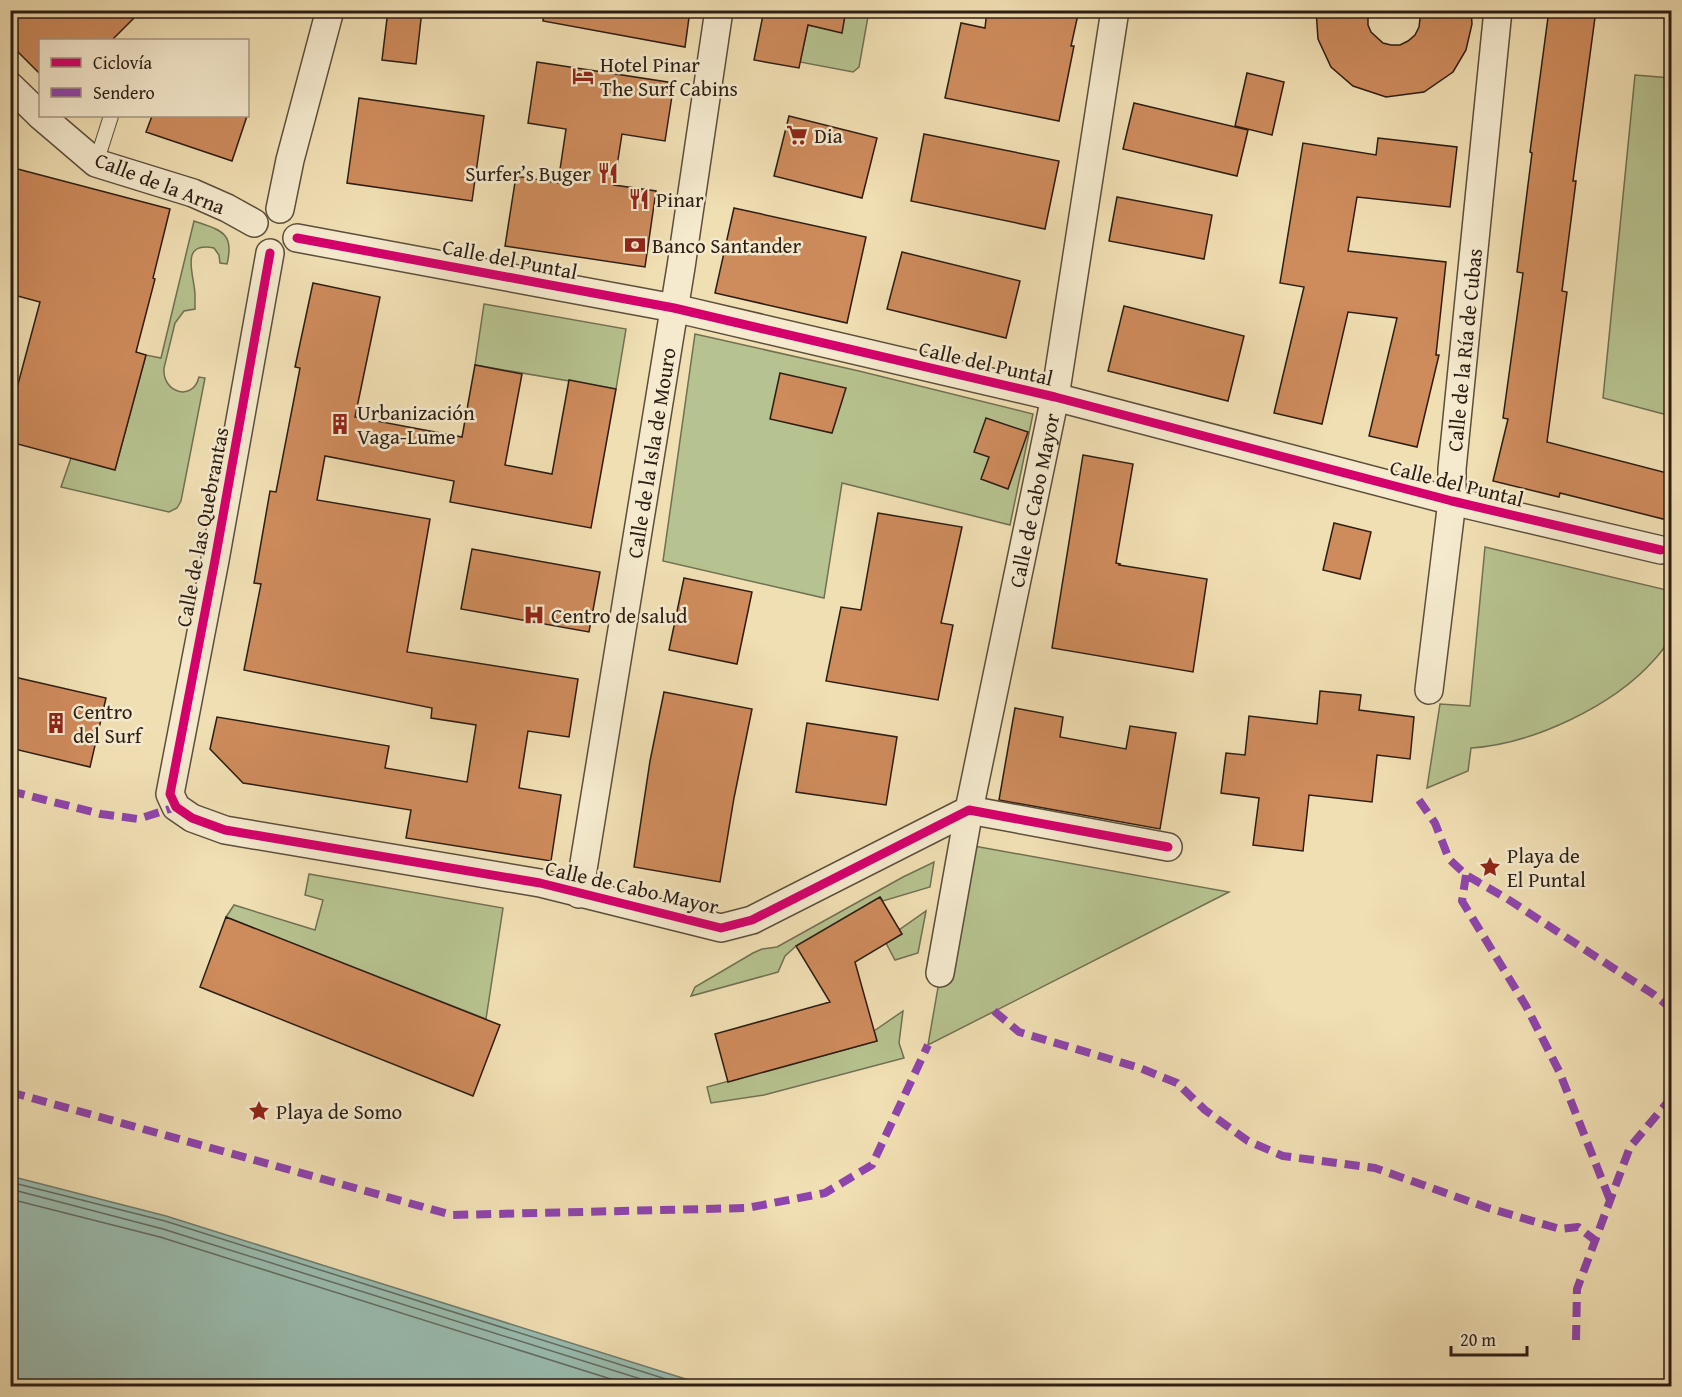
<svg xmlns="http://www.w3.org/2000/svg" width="1682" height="1397" viewBox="0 0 1682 1397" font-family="'Gentium Book Plus',serif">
	<rect width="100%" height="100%" fill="#f0dfb3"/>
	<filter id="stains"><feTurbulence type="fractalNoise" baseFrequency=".00333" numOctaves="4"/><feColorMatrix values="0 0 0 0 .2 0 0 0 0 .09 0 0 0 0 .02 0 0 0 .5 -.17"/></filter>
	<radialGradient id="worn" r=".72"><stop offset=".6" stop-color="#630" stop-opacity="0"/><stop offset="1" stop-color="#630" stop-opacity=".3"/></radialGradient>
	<path fill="#b6c28f" stroke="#717052" stroke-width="1.5" d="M846,11H869L859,67L853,72L800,62L808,25L841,32Z
		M1635,75L1671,78V416L1603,398Z
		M194,221C220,230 235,232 227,264L220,263L219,255L214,248C179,241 194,274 195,294C195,299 195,304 195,309L184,311L175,323L164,368C162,393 193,402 199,377L205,378L181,501L177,508L169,512L61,487L71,458L115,469L146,355L161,358Z
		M484,304L626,329L616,389L475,365Z
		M695,334L859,371L1033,414L1010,525L842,483L824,598L663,561Z
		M1485,547L1671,591C1672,603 1675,627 1670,637C1667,646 1660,653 1654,660C1613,706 1533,744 1471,748L1468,771L1427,788L1440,704L1470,706Z
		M963,844L1229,892L928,1045Z
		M934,862L930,887L883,901L880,897L796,946L785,956L778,972L691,996L695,987L753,953L762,949L777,947L903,877Z
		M309,874L503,908L486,1019L226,917L234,905L315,930L323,900L305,895Z
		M926,911L918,953L895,960L886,943L902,934L899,930Z
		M903,1011L899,1043L904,1058L764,1095L711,1103L707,1087L877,1041L874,1031Z"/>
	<path fill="#9abcaf" stroke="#6e7c71" stroke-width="1.5" d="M10,1176L166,1216L708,1386H11Z"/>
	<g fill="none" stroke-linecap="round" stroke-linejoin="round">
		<path stroke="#636c62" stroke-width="1.5" d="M10,1182L165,1221L688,1386
			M10,1189L163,1229L663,1386
			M10,1199L160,1237L633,1386"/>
	</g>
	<path fill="#ce8b5c" stroke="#2c1d14" stroke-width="1.5" d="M10,10H142L112,40H40V74L10,44Z
		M388,10H422L416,64L382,60Z
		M544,10H690L685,47L543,21Z
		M764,10H846L842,33L808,25L799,68L754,60Z
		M987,10H1079L1071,46H1074L1059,121L945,98L961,23L985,28Z
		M1316,10H1368V25L1371,32L1383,43L1391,45H1400L1408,41L1415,35L1419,27L1421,10H1471L1472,24L1466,50L1453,72L1424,92L1386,97L1353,86L1331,67L1318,39Z
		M1549,10H1596L1573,181H1576L1562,291L1567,292L1547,442L1671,474V500L1667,520L1560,493L1559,497L1493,481L1508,419L1503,418L1523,273L1517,272L1532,153L1530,152Z
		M537,62L674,83L665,141L622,134L614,185L656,191L645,267L505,246L516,176L558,183L566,129L528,123Z
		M1247,73L1284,82L1272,135L1235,126Z
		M359,98L484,116L472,201L347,183Z
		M1134,103L1248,130L1237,176L1123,149Z
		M152,116H247L232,161L146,132Z
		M789,116L877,138L862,198L774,176Z
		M924,134L1059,161L1045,229L911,201Z
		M1378,138L1457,147L1450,207L1357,197L1348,251L1446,262L1436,355H1439L1417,447L1369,436L1397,318L1348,312L1322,424L1274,413L1304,287L1280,283L1303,143L1376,155Z
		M10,167L170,209L153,278L155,279L136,352L146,355L115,470L10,442V414L40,302L10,294Z
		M1117,197L1212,215L1204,259L1109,241Z
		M734,208L866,237L847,323L715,293Z
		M902,252L1020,281L1006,338L887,309Z
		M313,283L380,297L355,417L462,437L475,365L522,374L505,465L552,474L569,380L616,389L591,528L450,502L454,481L325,456L317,500L430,519L407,652L578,679L569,737L528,731L519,788L561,795L551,861L406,838L411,810L243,783L210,749L217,717L389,746L385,768L467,782L476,725L431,718L432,708L244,670L261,584L254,583L270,491L276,492L300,368L295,367Z
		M1124,306L1244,336L1228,401L1108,371Z
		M780,373L846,388L832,433L770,419Z
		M986,418L1028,432L1008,489L981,479L989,457L974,452Z
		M1083,455L1133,464L1116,563L1120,564L1119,565L1207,579L1193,672L1052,648Z
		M878,513L962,527L941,623L953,625L938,700L826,681L841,607L861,610Z
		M1334,523L1371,532L1360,579L1323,570Z
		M472,549L600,572L589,632L461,609Z
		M684,578L752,592L737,664L669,650Z
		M10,676L106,698L90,767L10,748Z
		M1320,691L1361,695L1359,710L1414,717L1410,759L1377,755L1372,802L1309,795L1303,851L1253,845L1259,798L1221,793L1226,753L1245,755L1249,716L1317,724Z
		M664,692L752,709L734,798L720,882L634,867L650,761Z
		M1015,708L1063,717L1060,737L1126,749L1130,726L1176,733L1160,829L999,800Z
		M807,723L897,737L886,805L796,792Z
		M880,897L902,934L855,962L877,1041L728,1082L715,1034L830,1002L796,946Z
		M226,917L500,1025L473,1096L200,987Z"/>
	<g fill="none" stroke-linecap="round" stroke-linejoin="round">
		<defs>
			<path id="lane" d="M96,163L111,116"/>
			<g id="street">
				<path d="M10,86L40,115"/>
				<path d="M41,116L96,163L193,193L227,208L254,223"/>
				<path d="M280,209L290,160L330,10"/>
				<path d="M297,238L674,308L1055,397L1452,501L1661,550"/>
				<path d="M270,253L215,560L170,794L176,807L192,818L225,830L540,883L721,928L752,920L969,810L1168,847"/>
				<path id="s1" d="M1429,690L1452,501V469L1498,10"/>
				<path id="s2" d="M579,894L681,267L719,10"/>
				<path id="s3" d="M940,973L969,810L1055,397L1115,10"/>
			</g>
		</defs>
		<use href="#lane" stroke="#5d4e3c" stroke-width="16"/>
		<use href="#street" stroke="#5d4e3c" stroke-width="30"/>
		<use href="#lane" stroke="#f5eace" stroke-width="14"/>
		<use href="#street" stroke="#f5eace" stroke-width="27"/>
		<path stroke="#8e44ad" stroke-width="8" stroke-dasharray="15 8" stroke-linecap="butt" d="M10,791L101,814L138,819L176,807
			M1419,800L1435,823L1449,859L1466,875L1506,898L1653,994L1672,1009
			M1466,875L1462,901L1526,1006L1559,1071L1610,1200
			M994,1011L1019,1032L1140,1068L1177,1083L1205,1110L1248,1141L1283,1156L1375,1168L1488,1208L1560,1229L1578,1227L1596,1241
			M10,1092L452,1215L747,1208L825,1193L872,1165L928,1045
			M1576,1340L1577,1289L1630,1147L1672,1097"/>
		<defs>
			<path id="cycleway" d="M297,238L674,308L1055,397L1452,501L1661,550
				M270,253L215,560L170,794L176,807L192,818L225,830L540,883L721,928L752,920L969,810L1168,847"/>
		</defs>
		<use href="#cycleway" stroke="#f5eace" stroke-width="13"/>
		<use href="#cycleway" stroke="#d6006c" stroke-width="9"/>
	</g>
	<defs>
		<symbol id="hotel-bare" viewBox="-9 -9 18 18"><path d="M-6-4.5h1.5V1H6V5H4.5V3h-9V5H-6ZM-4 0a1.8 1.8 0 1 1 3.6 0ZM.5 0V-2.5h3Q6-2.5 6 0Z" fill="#8f2418" stroke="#f5eace" stroke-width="2.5" paint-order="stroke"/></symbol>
		<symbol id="supermarket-bare" viewBox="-9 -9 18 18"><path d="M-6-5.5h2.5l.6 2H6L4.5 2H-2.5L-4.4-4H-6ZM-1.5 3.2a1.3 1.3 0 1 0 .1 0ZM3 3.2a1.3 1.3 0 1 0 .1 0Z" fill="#8f2418" stroke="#f5eace" stroke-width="2.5" paint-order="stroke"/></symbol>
		<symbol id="restaurant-bare" viewBox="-9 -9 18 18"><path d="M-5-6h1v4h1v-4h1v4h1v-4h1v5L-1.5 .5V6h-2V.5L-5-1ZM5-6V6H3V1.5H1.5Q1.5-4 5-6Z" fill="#8f2418" stroke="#f5eace" stroke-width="2.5" paint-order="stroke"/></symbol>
		<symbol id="bank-bare" viewBox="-9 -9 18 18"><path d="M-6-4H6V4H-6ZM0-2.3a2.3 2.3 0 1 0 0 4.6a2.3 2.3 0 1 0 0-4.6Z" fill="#8f2418" stroke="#f5eace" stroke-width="2.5" paint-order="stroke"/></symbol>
		<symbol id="building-bare" viewBox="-9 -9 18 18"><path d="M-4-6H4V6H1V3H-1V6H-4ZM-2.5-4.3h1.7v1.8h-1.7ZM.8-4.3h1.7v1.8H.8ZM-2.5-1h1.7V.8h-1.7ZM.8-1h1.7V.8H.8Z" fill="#8f2418" stroke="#f5eace" stroke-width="2.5" paint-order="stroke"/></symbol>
		<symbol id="hospital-bare" viewBox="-9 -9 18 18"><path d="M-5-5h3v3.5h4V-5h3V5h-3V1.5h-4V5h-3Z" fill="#8f2418" stroke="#f5eace" stroke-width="2.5" paint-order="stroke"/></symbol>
		<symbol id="sight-bare" viewBox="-9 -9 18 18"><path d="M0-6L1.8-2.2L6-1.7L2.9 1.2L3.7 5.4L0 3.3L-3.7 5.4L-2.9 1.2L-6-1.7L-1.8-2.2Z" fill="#8f2418" stroke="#f5eace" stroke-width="2.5" paint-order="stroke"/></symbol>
	</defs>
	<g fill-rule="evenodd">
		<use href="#hotel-bare" x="568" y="61" width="30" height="30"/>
		<use href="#supermarket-bare" x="782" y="120" width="30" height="30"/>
		<use href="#restaurant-bare" x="593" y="158" width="30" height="30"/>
		<use href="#restaurant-bare" x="624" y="184" width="30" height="30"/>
		<use href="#bank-bare" x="620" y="230" width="30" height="30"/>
		<use href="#building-bare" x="325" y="409" width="30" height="30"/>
		<use href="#hospital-bare" x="519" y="600" width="30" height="30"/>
		<use href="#building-bare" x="41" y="708" width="30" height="30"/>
		<use href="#sight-bare" x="1475" y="852" width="30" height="30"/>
		<use href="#sight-bare" x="244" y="1096" width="30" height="30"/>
	</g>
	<g text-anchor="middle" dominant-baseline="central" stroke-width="5" stroke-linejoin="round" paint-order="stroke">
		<g font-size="21" fill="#2c1d14" stroke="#f5eace" text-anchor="start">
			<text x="600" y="64">Hotel Pinar<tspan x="600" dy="24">The Surf Cabins</tspan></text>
			<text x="814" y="135">Dia</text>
			<text x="591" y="173" text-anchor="end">Surfer’s Buger</text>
			<text x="656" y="199">Pinar</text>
			<text x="652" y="245">Banco Santander</text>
			<text x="357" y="412">Urbanización<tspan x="357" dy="24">Vaga-Lume</tspan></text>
			<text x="551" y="615">Centro de salud</text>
			<text x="73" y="711">Centro<tspan x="73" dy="24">del Surf</tspan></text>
			<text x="1507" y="855">Playa de<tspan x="1507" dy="24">El Puntal</tspan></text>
			<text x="276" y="1111">Playa de Somo</text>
		</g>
		<g font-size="21" fill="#2c1d14" stroke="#f5eace">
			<text transform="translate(160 183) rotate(21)">Calle de la Arna</text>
			<text transform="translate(510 259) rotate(11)">Calle del Puntal</text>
			<text stroke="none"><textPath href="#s1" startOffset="342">Calle de la Ría de Cubas</textPath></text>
			<text transform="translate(986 363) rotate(13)">Calle del Puntal</text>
			<text stroke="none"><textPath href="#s2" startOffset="447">Calle de la Isla de Mouro</textPath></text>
			<text transform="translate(1457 483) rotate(14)">Calle del Puntal</text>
			<text stroke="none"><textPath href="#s3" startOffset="482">Calle de Cabo Mayor</textPath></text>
			<text transform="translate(202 527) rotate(-79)">Calle de las Quebrantas</text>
			<text transform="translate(632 887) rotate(13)">Calle de Cabo Mayor</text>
		</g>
	</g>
	<rect width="1682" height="1397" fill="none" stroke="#f0dfb3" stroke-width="36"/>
	<rect x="12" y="12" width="1658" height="1373" fill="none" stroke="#2c1d14" stroke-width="3"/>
	<rect x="18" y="18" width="1646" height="1361" fill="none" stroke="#2c1d14" stroke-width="1.5"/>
	<rect x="39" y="39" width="210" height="78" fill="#f5eace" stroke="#a59884" stroke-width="1.5"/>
	<rect x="51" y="58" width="30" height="9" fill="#d6006c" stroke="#a59884" stroke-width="1.5"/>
	<text x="93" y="69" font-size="18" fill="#2c1d14">Ciclovía</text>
	<rect x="51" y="88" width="30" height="9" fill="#8e44ad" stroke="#a59884" stroke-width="1.5"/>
	<text x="93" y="99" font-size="18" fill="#2c1d14">Sendero</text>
	<path d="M1451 1346v9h76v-9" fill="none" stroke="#2c1d14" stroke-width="3"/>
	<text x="1460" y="1346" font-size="18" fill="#2c1d14" stroke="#f5eace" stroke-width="4.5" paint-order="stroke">20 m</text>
	<rect width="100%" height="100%" filter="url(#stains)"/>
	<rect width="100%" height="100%" fill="url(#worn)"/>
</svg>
